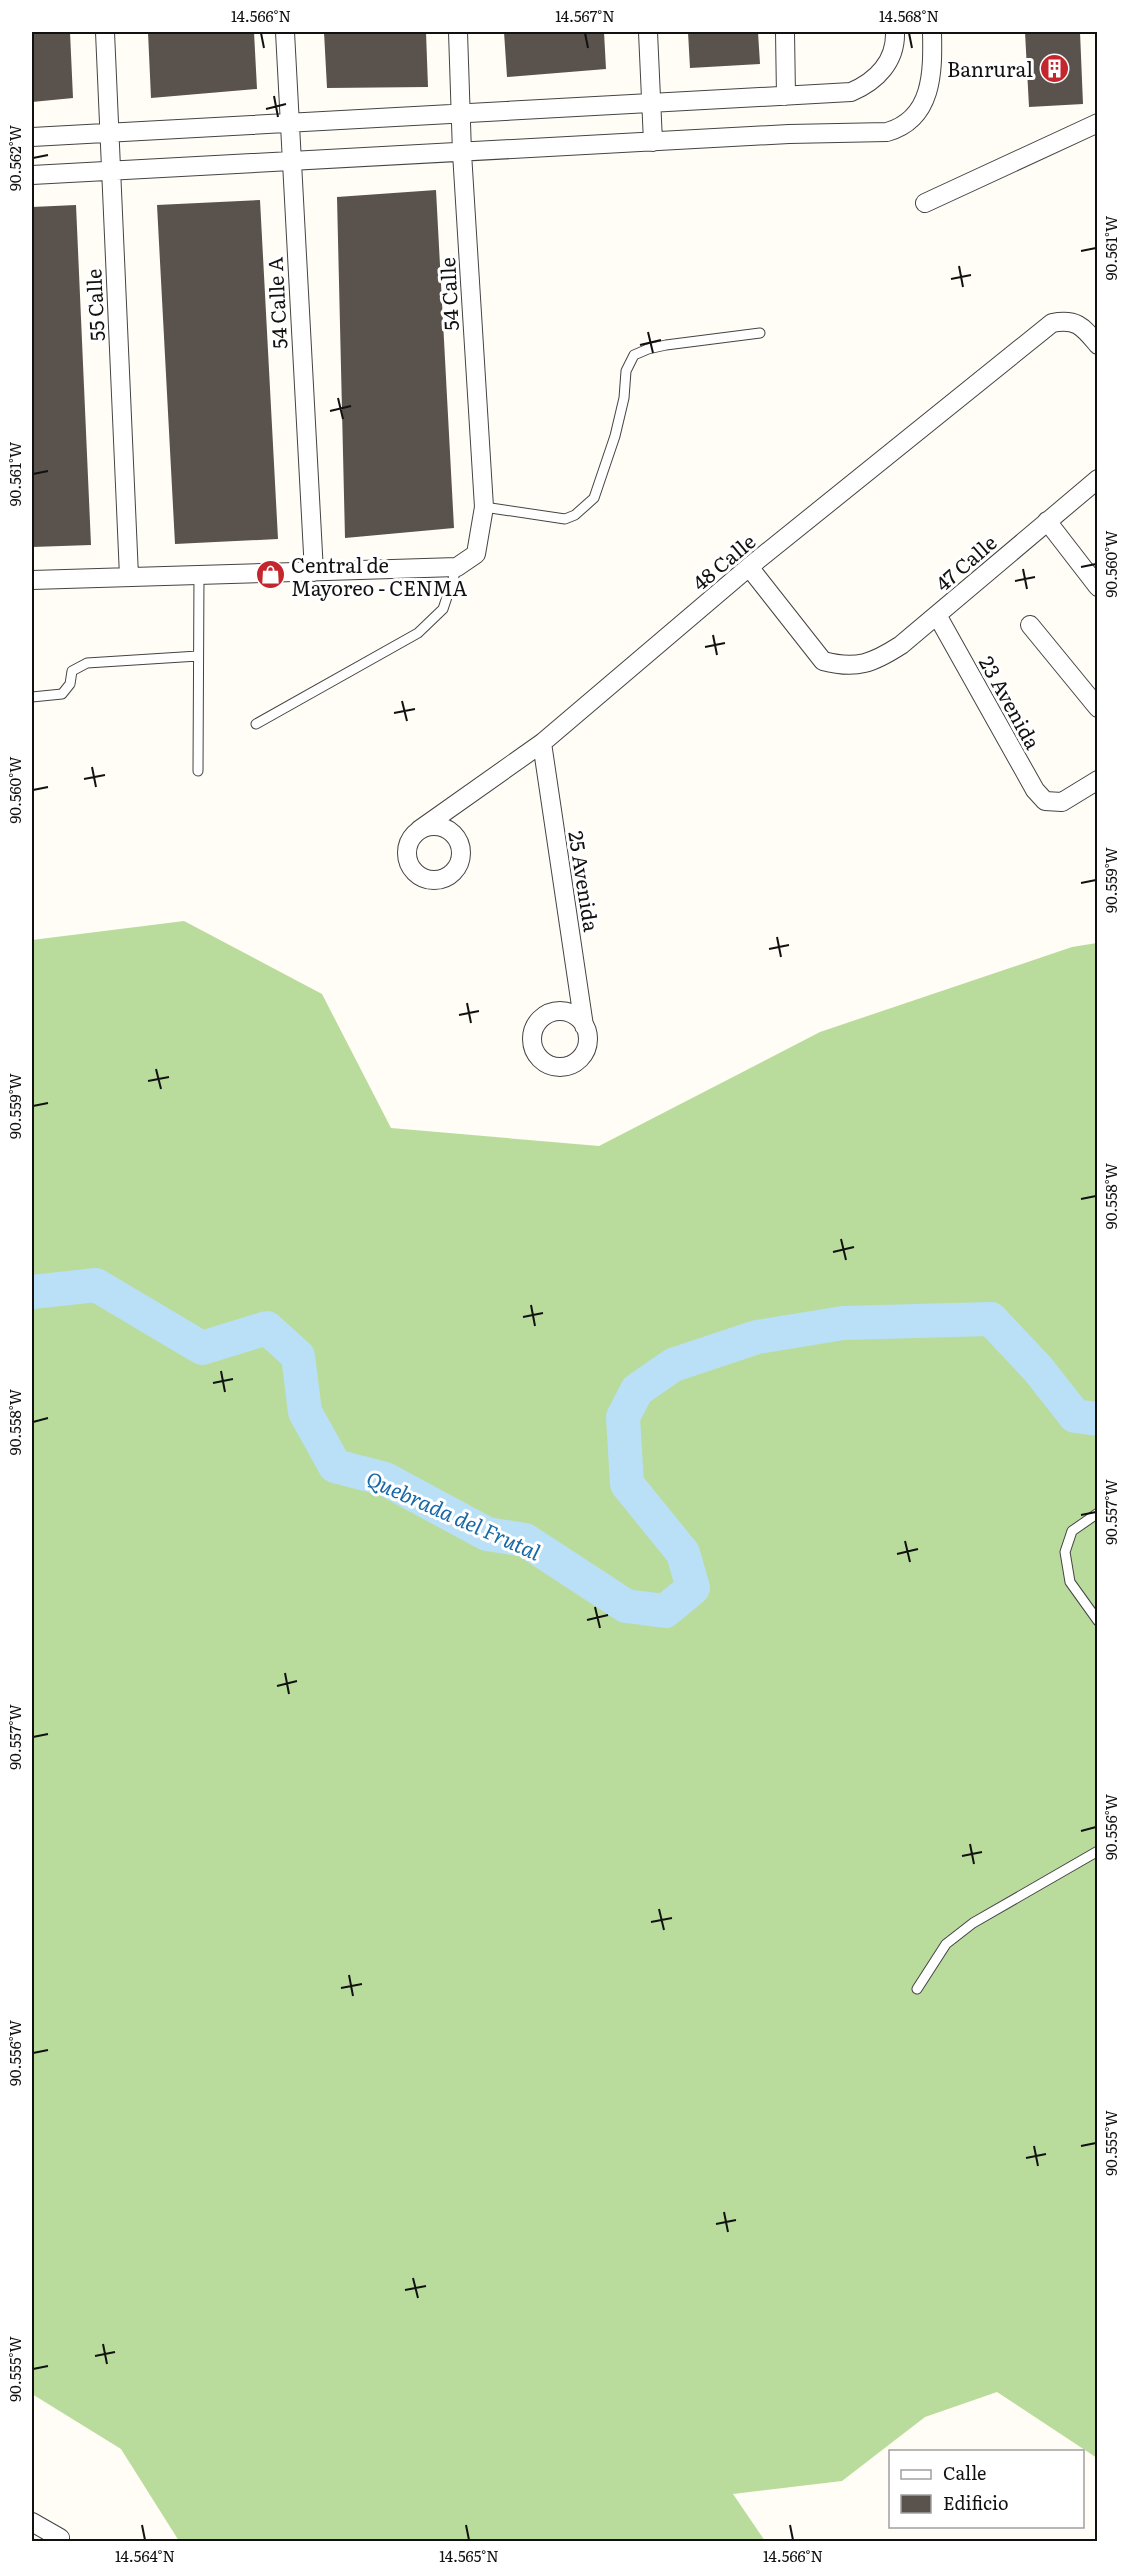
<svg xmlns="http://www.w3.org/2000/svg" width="1129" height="2573" viewBox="0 0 1129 2573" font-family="Literata,serif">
	<rect width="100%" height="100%" fill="#fffdf5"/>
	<path fill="#b9dc9c" d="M184,921L322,994L391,1128L599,1146L820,1032L1072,947L1097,943V2458L997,2392L925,2417L842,2481L733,2494L765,2541H179L121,2449L32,2394V940Z"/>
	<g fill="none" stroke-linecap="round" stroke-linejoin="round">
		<path stroke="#b9e0f7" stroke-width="34" d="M32,1292L96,1285L202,1348L267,1328L298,1356L305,1412L335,1466L385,1479L487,1534L525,1540L626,1606L665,1611L693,1588L683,1553L627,1484L623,1417L637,1390L673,1365L757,1337L843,1323L991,1319L1038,1369L1075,1416L1098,1419"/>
	</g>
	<path fill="#5a524d" d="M32,32H70L73,98L32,102Z
		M148,32H254L257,89L151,98Z
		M324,32H426L428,87L327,88Z
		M504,32H604L606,69L507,77Z
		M688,32H758L760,64L690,68Z
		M1025,32H1080L1083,104L1029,107Z
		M436,190L454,528L345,538L337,197Z
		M260,200L278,539L175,544L157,205Z
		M76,205L91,545L32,547V207Z"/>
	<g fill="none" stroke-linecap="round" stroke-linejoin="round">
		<defs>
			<path id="service" d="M484,507L565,519L575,515L594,498L615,436L624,398L626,371L634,355L648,349L666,345L760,333
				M32,697L62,694L70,684L72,671L87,663L198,656
				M256,724L418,633L443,609L457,567
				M198,771L199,574
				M1098,1513L1072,1531L1065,1552L1070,1582L1098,1621
				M917,1989L946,1944L973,1923L1098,1851"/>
			<path id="minor" d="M105,32L129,576
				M285,32L314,572
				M648,32L653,142
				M785,32L786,96
				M32,137L851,92C877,81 896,61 895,32
				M32,175L789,134L887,132C933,119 933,72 932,32
				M925,203L1098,123
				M1047,521L1098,587
				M749,567L823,661C857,670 873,663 901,645L1098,479
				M32,580L457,567L476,554L484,507L462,153L458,32
				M937,615L1035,790L1045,801L1062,802L1098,780
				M1030,625L1098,708
				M542,743L584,1026
				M407 853a27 27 0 1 1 54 0a27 27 0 1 1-54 0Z
				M419,830L542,743L749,567L1052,323C1077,318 1083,327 1098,345
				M532 1039a28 28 0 1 1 56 0a28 28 0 1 1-56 0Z
				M32,2522L60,2538L59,2542"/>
		</defs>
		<use href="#service" stroke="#444" stroke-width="11"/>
		<use href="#minor" stroke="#444" stroke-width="20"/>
		<use href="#service" stroke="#fff" stroke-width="9"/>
		<use href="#minor" stroke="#fff" stroke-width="18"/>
	</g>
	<path fill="none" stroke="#111" stroke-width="2" d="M261,33L264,48M585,33L588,48M909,33L912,48M274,96L278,117M266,109L286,104M33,158L48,155M1081,251L1096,248M959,266L963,287M951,279L971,275M648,332L653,353M640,345L661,340M338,398L343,419M330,411L351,406M33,474L48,471M1081,567L1096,564M1023,569L1027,589M1015,581L1035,577M713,635L717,655M705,647L725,643M402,701L407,721M394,713L415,709M92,767L96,787M84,779L105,775M33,790L48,787M1081,883L1096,880M777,937L781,957M769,949L789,945M467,1003L471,1023M459,1015L479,1011M156,1069L161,1089M148,1081L169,1077M33,1106L48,1103M1081,1199L1096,1196M841,1239L846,1260M833,1252L854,1247M531,1305L535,1326M523,1317L543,1313M221,1371L225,1392M213,1383L233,1379M33,1422L48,1418M1081,1515L1096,1512M905,1541L910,1562M897,1554L918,1549M595,1607L600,1628M587,1620L608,1615M285,1673L289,1694M277,1686L297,1681M33,1737L48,1734M1081,1831L1096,1827M970,1844L974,1864M962,1856L982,1852M659,1909L664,1930M651,1922L672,1918M349,1975L353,1996M341,1988L362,1984M33,2053L48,2050M1034,2146L1038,2166M1081,2146L1096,2143M1026,2158L1046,2154M724,2212L728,2232M716,2224L736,2220M413,2278L418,2298M405,2290L426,2286M103,2344L107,2364M95,2356L115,2352M33,2369L48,2366M142,2525L145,2540M466,2525L469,2540M790,2525L793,2540"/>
	<defs>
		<symbol id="building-disc" viewBox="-11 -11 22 22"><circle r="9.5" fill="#c4262e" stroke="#fff"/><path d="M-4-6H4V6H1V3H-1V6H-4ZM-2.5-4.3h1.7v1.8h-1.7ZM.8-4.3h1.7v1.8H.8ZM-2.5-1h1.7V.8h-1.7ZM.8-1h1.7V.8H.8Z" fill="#fff"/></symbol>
		<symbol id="shop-disc" viewBox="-11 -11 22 22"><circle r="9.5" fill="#c4262e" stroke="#fff"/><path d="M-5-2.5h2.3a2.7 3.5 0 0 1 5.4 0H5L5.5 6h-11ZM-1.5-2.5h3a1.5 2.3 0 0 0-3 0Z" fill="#fff"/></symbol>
	</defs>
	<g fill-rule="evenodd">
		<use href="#building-disc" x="1038" y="52" width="33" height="33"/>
		<use href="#shop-disc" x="254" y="558" width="33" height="33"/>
	</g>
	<g text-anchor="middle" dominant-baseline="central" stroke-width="6" stroke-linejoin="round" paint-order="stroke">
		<g font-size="20" fill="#111" stroke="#fff" text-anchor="end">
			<text x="1033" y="68">Banrural</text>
			<text x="291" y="564" text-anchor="start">Central de<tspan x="291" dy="23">Mayoreo - CENMA</tspan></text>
		</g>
		<g font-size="20" fill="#111" stroke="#fff">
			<text transform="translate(448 294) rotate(-93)">54 Calle</text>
			<text transform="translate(276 303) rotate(-93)">54 Calle A</text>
			<text transform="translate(94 305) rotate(-93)">55 Calle</text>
			<text transform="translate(723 561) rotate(-40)">48 Calle</text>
			<text transform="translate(965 562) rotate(-41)">47 Calle</text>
			<text transform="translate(1011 702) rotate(61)">23 Avenida</text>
			<text transform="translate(585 881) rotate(81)">25 Avenida</text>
		</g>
		<g font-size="21" font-style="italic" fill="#1768a6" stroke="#fff">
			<text transform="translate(454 1514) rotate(24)">Quebrada del Frutal</text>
		</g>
	</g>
	<rect width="1129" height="2573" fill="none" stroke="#ffffff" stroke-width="66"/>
	<rect x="889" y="2450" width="195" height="78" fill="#ffffff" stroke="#a0a0a0" stroke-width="1.5"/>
	<rect x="901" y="2470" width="30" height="9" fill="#ffffff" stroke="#a0a0a0" stroke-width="1.5"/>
	<text x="943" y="2480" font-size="18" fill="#111111">Calle</text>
	<rect x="901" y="2495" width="30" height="18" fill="#5a524d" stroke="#a0a0a0" stroke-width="1.5"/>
	<text x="943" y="2510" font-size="18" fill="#111111">Edificio</text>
	<rect x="33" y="33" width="1063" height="2507" fill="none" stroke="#111" stroke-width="2"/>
	<g font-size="15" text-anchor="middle" fill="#111">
		<text x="261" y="22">14.566°N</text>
		<text x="585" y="22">14.567°N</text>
		<text x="909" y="22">14.568°N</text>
		<text transform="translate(16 158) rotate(-90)" y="5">90.562°W</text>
		<text transform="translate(1112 248) rotate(-90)" y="5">90.561°W</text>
		<text transform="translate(16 474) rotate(-90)" y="5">90.561°W</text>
		<text transform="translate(1112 564) rotate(-90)" y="5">90.560°W</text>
		<text transform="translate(16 790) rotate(-90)" y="5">90.560°W</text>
		<text transform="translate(1112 880) rotate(-90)" y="5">90.559°W</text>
		<text transform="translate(16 1106) rotate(-90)" y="5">90.559°W</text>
		<text transform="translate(1112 1196) rotate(-90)" y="5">90.558°W</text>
		<text transform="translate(16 1422) rotate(-90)" y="5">90.558°W</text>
		<text transform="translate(1112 1512) rotate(-90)" y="5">90.557°W</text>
		<text transform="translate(16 1737) rotate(-90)" y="5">90.557°W</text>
		<text transform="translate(1112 1827) rotate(-90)" y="5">90.556°W</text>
		<text transform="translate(16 2053) rotate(-90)" y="5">90.556°W</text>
		<text transform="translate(1112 2143) rotate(-90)" y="5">90.555°W</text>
		<text transform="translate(16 2369) rotate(-90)" y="5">90.555°W</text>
		<text x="145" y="2562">14.564°N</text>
		<text x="469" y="2562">14.565°N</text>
		<text x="793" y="2562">14.566°N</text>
	</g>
</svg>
